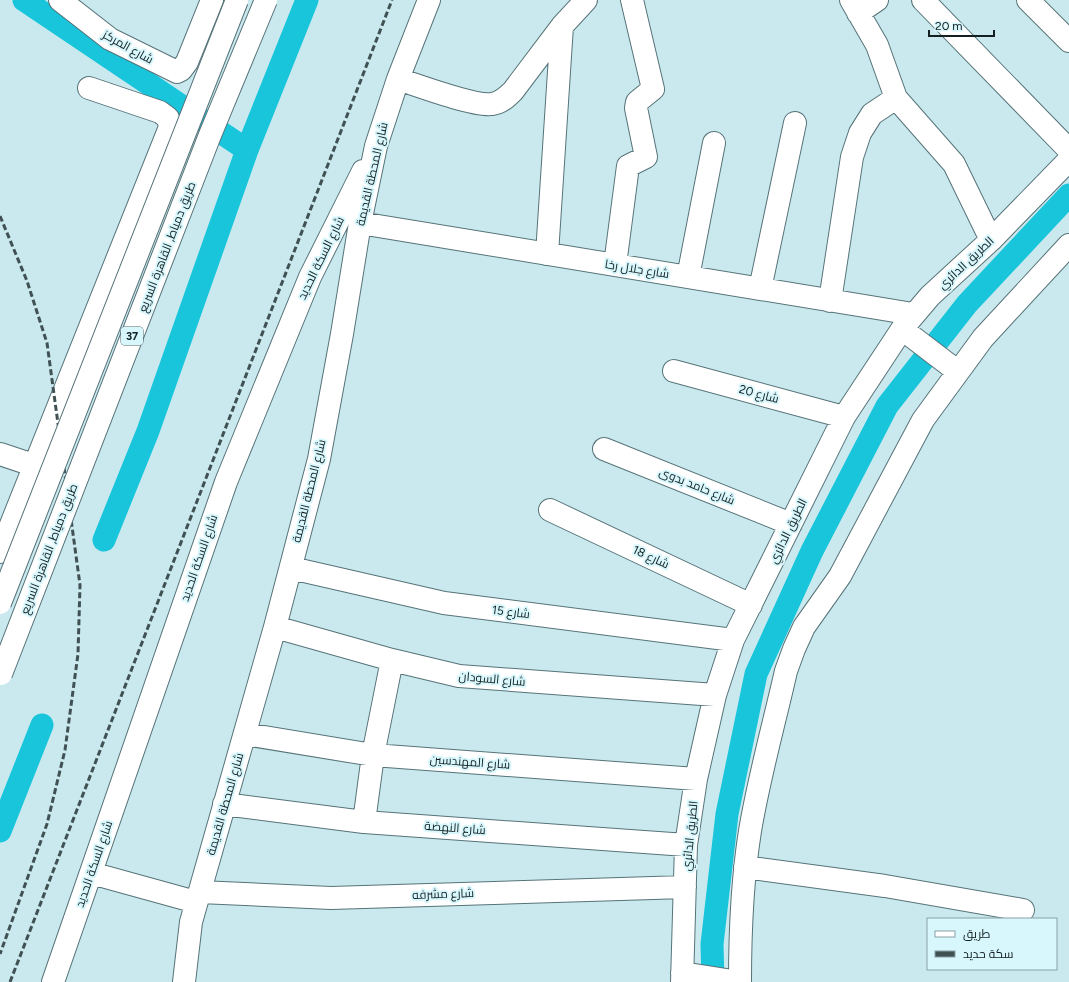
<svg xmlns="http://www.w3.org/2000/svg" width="1069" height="982" viewBox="0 0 1069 982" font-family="Figtree,Cairo,sans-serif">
	<rect width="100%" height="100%" fill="#cae9ef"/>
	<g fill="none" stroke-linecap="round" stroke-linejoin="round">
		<path stroke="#18c5db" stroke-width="23" d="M24,0L247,150
			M104,540L148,431L247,150L307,0
			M0,831L42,725
			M713,982L712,944L727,814L756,674L812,551L887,406L967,304L1069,195"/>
		<defs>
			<path id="minor" d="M60,0L110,39L177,72L181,70L187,62L212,0
				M851,0L877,45L896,98L954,164L991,240
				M923,0L1069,150
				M1028,0L1069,41
				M858,13L877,0
				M398,79C416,85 476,107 492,104C501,103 507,97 513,91L562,26L586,0
				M360,223L913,314
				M547,254L562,26
				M615,265L628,166L646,157L636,108L637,102L653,89L632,0
				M688,277L714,143
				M760,289L795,123
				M830,301L852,157L860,133L872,114L896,98
				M902,329L957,371
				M674,371L844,417
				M604,449L791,524
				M0,454L33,465
				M550,510L751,605
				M0,552L170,127L168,118L160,112L89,88
				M291,568L444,603L733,640
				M275,627L392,660L459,676L715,695
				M245,734L373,755L696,779
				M224,804L364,822L686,845
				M364,822L373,755L392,660
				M745,867L885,886L1023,910
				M91,873L196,902
				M200,892L331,898L685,887
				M682,973L739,982
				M53,982L226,482L310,277L363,171
				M184,982L191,922L275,627L319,459L342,334L360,223L376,146L398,79L429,0
				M682,982L686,845L696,779L715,695L733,640L844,417L902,329L930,296L991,240L1069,160
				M740,982C740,931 742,881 750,831C759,777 774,724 786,671L794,649L804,627L840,576L923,420L983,338L1069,245"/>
		</defs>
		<use href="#minor" stroke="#567378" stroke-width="24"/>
		<use href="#minor" stroke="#fff" stroke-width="22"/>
		<path stroke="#405154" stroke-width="3" stroke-dasharray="6 3" stroke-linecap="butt" d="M0,216L27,281L47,343L80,585L78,654L65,750L47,824L0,954
			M10,982L392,0"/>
		<defs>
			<path id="highway-bridge" d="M0,603L237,0
				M1,674L210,135L266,0"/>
		</defs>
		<use href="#highway-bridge" stroke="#567378" stroke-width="24" stroke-linecap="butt"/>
		<use href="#highway-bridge" stroke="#fff" stroke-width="22"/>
	</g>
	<g text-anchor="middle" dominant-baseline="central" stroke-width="4" stroke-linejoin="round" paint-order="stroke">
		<rect fill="#d7f7fc" stroke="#4e6063" stroke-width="1" x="121" y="327" width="22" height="18" rx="3"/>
		<g font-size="11" font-weight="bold" fill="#131f21">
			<text x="132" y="336">37</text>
		</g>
		<g font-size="12" fill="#131f21" stroke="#d7f7fc">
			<text transform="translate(128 47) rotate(29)">شارع المركز</text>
			<text transform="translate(372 174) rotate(-77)">شارع المحطة القديمة</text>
			<text transform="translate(167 247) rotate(-69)">طريق دمياط, القاهرة السريع</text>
			<text transform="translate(321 258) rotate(-64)">شارع السكة الحديد</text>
			<text transform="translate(966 263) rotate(-43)">الطريق الدائري</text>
			<text transform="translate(637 269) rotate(9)">شارع جلال رخا</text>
			<text transform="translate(759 394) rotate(15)">شارع 20</text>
			<text transform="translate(697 486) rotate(22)">شارع حامد بدوى</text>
			<text transform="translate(309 491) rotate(-76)">شارع المحطة القديمة</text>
			<text transform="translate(788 531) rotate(-64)">الطريق الدائري</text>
			<text transform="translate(49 549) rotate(-69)">طريق دمياط, القاهرة السريع</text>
			<text transform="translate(651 557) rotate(25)">شارع 18</text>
			<text transform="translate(199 558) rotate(-71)">شارع السكة الحديد</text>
			<text transform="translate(511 612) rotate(7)">شارع 15</text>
			<text transform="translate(492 679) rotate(5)">شارع السودان</text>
			<text transform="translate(470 762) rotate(4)">شارع المهندسين</text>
			<text transform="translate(225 804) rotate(-74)">شارع المحطة القديمة</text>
			<text transform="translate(455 828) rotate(4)">شارع النهضة</text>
			<text transform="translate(690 836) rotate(-84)">الطريق الدائري</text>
			<text transform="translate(94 864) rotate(-71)">شارع السكة الحديد</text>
			<text transform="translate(443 894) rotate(-2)">شارع مشرفه</text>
		</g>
	</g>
	<rect x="927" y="918" width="130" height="52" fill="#d7f7fc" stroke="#89a1a4"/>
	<rect x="935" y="931" width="20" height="6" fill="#ffffff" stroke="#89a1a4"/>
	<text x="963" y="938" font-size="12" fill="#131f21">طريق</text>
	<rect x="935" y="951" width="20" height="6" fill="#405154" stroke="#89a1a4"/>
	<text x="963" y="958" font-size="12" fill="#131f21">سكة حديد</text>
	<path d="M929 30v6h65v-6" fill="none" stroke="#131f21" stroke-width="2"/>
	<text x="935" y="30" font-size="12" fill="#131f21" stroke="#d7f7fc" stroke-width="3" paint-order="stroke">20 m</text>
</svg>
